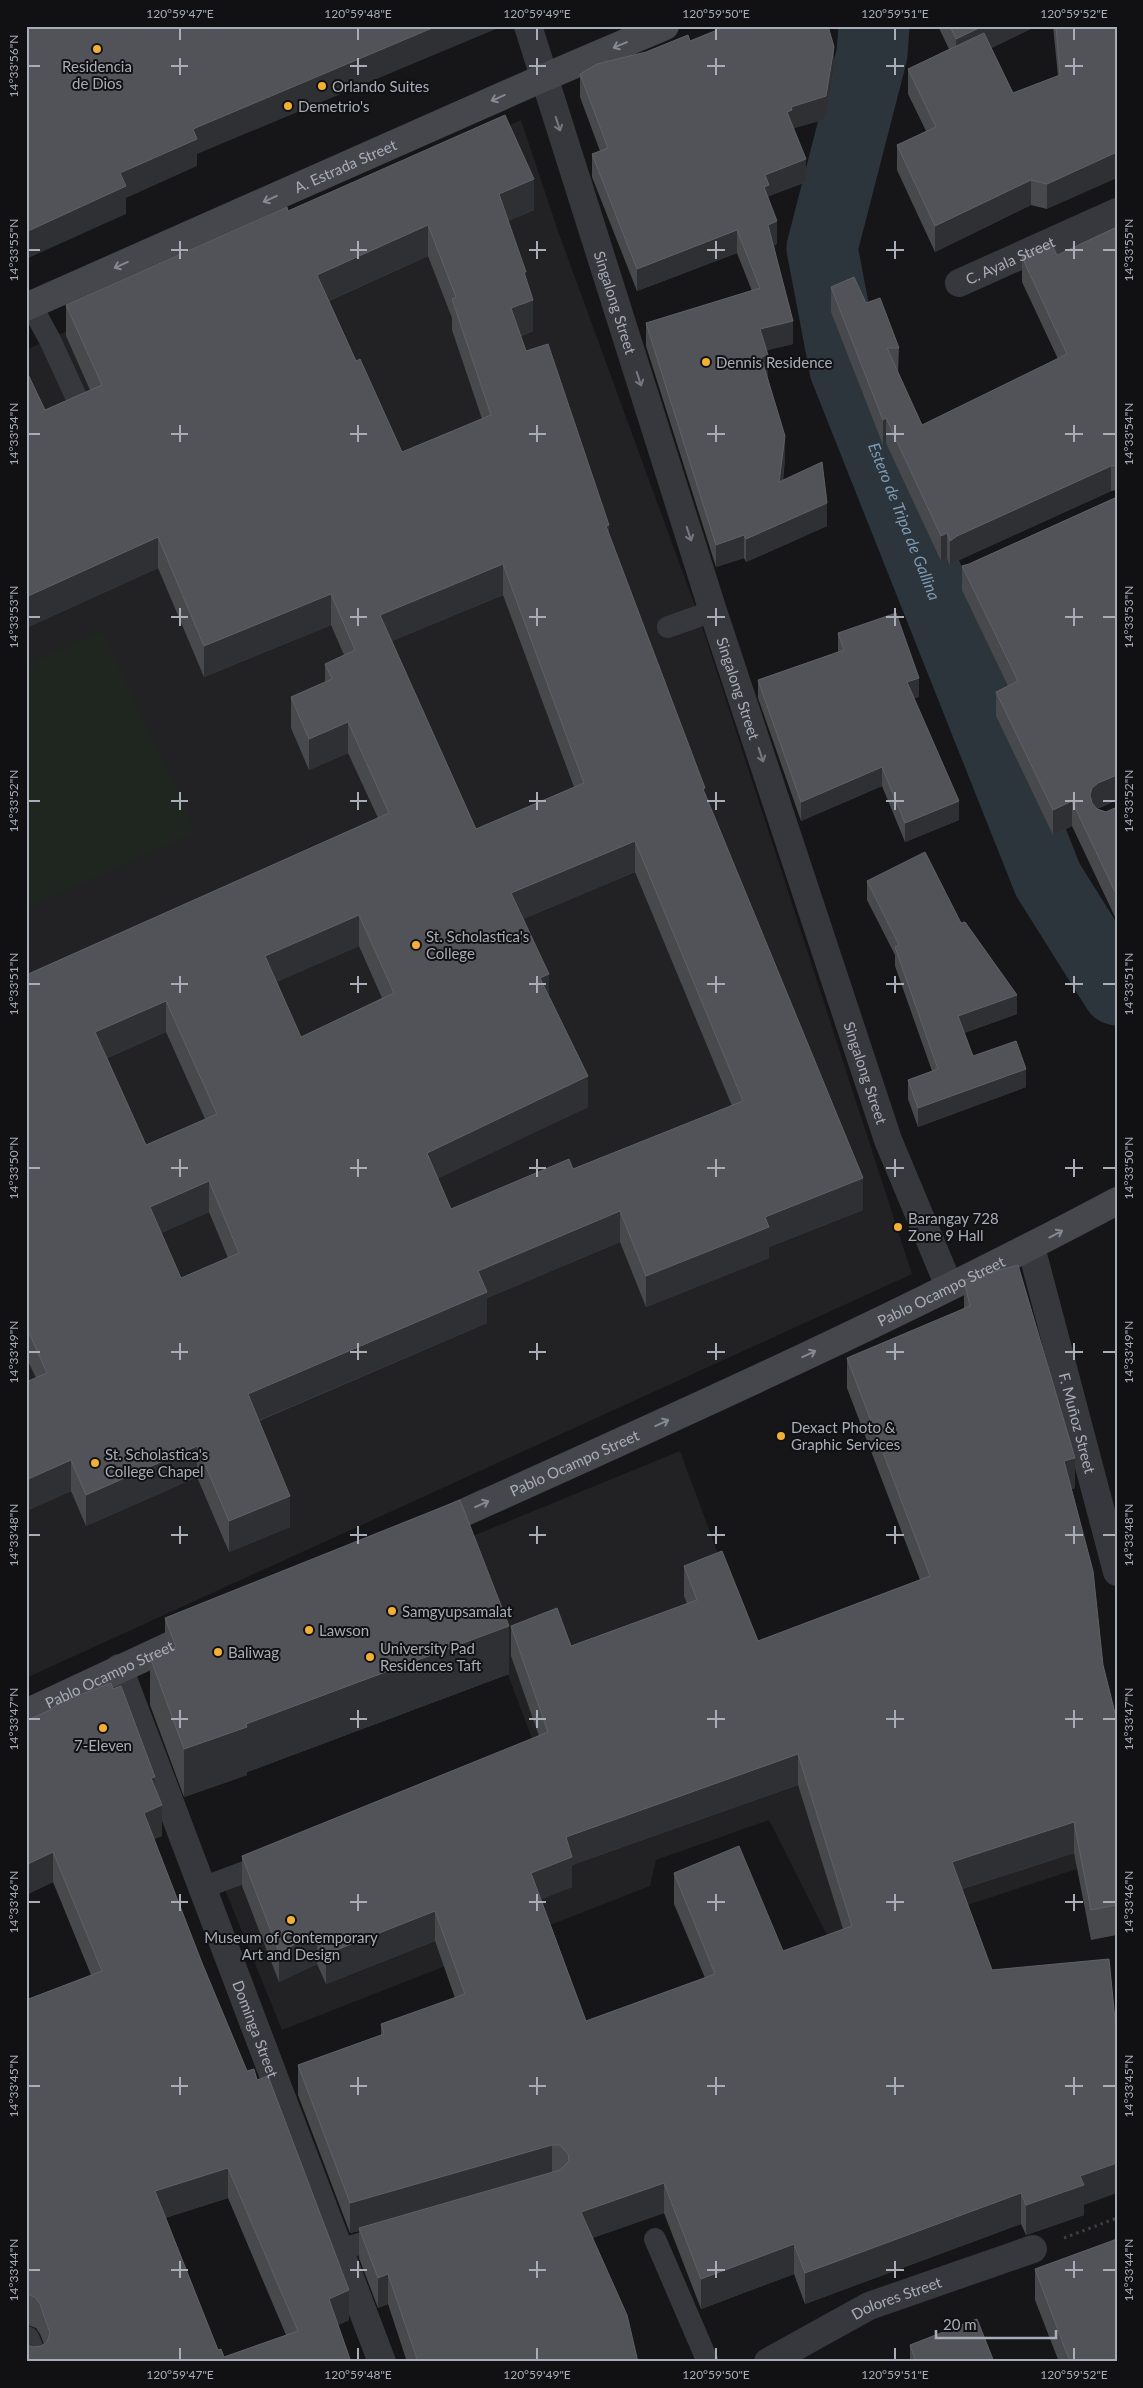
<svg xmlns="http://www.w3.org/2000/svg" width="1143" height="2388" viewBox="0 0 1143 2388" font-family="Lato,sans-serif">
	<rect width="100%" height="100%" fill="#161618"/>
	<path fill="#222225" d="M521,120L558,231L699,617L912,1274L26,1678V350Z
		M680,1451L755,1654L1001,1573L1092,1864L834,1949L769,1820L656,1860L650,1886L282,2030L219,1875L537,1752L458,1542Z"/>
	<path fill="#1e261f" d="M102,631L196,832L26,909V665Z"/>
	<g fill="none" stroke-linecap="round" stroke-linejoin="round">
		<path stroke="#2c353c" stroke-width="71" id="s1" d="M874,26L872,54L822,248L845,369L1048,880L1117,990"/>
		<path stroke="#3d3f44" stroke-width="3" stroke-dasharray="2.5 4" stroke-linecap="butt" d="M1064,2238L1117,2218"/>
		<path stroke="#37383d" stroke-width="22" d="M31,305L50,340L79,403
			M668,627L713,611
			M202,1888L271,1862
			M655,2239L708,2362
			M339,2250L389,2235"/>
		<g stroke="#37383d" stroke-width="28">
			<path id="s2" d="M959,283L1117,212"/>
			<path id="s3" d="M1031,1247L1117,1572"/>
			<path id="s4" d="M119,1668L382,2362"/>
			<path d="M26,2340L35,2362"/>
			<path id="s5" d="M768,2362L869,2306L1033,2249"/>
		</g>
		<path stroke="#37383d" stroke-width="28" id="s6" d="M528,26L713,611L888,1140L949,1286"/>
		<g stroke="#45474d" stroke-width="28">
			<path id="s7" d="M26,307L543,78L665,26"/>
			<path id="s8" d="M432,1527C662,1423 894,1320 1117,1201"/>
			<path id="s9" d="M26,1713L199,1632"/>
		</g>
	</g>
	<path fill="#47494d" fill-rule="evenodd" d="M938,26H1037L991,48L1013,93L1058,76L1053,26H1117L1047,209L1031,205L935,252L897,170V145L926,131L908,94V69L949,49Z
		M690,41L834,69L826,119L793,128L806,182L769,196V201L777,244L774,245L793,344L767,350L768,378L785,459L783,480L827,526L746,562L744,558L716,567L646,346V323L752,291L737,253L637,291L592,177V154L600,151L580,97V74Z
		M534,210L508,221L526,279L533,331L521,336L526,351L609,534L705,794L863,1210L769,1247V1258L646,1307L620,1242L487,1298V1323L259,1421L290,1527L229,1552L197,1477L86,1526L71,1491L26,1511V1382L36,1378L26,1357V975L378,818L348,753L309,770L291,728V697L325,682V664L344,655L331,625L204,677L158,568L26,628V370L45,410L90,390L66,336V305L288,211ZM428,256L452,318V330L482,419L402,452L356,361L329,301ZM503,595L574,787L476,829L392,641ZM635,872L732,1106L573,1169L451,1209L438,1178L588,1107L549,997L523,919ZM359,946L382,998L301,1037L276,982ZM166,1032L205,1119L146,1145L107,1058ZM209,1212L228,1258L181,1278L161,1233Z
		M1117,227V490L1111,491L957,561L950,566L947,558L941,561L886,443L883,445L831,312V287L866,303L899,348L898,373L922,425L1058,359L1022,282V257L1057,255Z
		M1117,497V800L1097,809L1106,812L1117,807V916L1115,917L1072,826L1053,835L996,716V692L1008,686L962,590V566L969,564Z
		M838,633L919,697L914,698L959,820L905,842L882,786L801,821L758,698V680L838,652Z
		M867,881L961,923L1017,1014L964,1033L973,1056L1026,1087L918,1127L908,1099V1080L932,1071L895,966V955L867,900Z
		M964,1280L1075,1488L1071,1489L1103,1665L1116,1717H1117V1935L1091,1940L1074,1853L962,1889L992,1970L1084,2205V2215L1026,2235L1021,2224L805,2304L794,2274L701,2309L664,2213L592,2238L638,2362H407L388,2304L378,2308L359,2258V2231L350,2233L298,2095V2065L381,2035V2024L455,1998L435,1941L326,1984L317,1964L279,1982L242,1886V1856L539,1736L511,1656V1626L571,1646L687,1604L684,1596V1566L758,1641L920,1580L847,1388V1358L964,1309ZM798,1785L843,1929L783,1951L674,1873V1904L705,1978L586,2021L541,1899L572,1887V1865Z
		M165,1618L509,1674L247,1772V1775L184,1797L150,1705V1657L165,1652Z
		M26,1721L155,1789L162,1836L154,1839L202,1963L247,2071L257,2080L349,2320L338,2325L351,2362H26L33,2347L41,2346L44,2344L40,2334L36,2328L28,2325H26V2000L91,1975L53,1882L26,1895ZM228,2198L286,2335L224,2357L218,2350L165,2218Z
		M1035,2269L1117,2362H1059L1035,2300Z
		M910,2345L994,2362H910Z"/>
	<path fill="#2f3033" d="M437,26H496V29L197,154V166L126,198V214L26,259V232L193,129Z
		M983,26H1037L956,65V39Z
		M834,47V69L826,119L792,129L787,112Z
		M1117,152V178L1047,209V184Z
		M806,159V182L769,196V207L764,187L765,175Z
		M534,179V210L499,225V194Z
		M1031,180V205L935,252V226Z
		M777,221V244L768,247V225Z
		M428,225V256L317,306V275Z
		M737,230V253L637,291V269Z
		M533,300V331L511,339V308Z
		M793,321V344L760,352V329Z
		M768,355V378L761,380V357Z
		M886,418V443L883,445V420Z
		M785,436V459L779,505V482Z
		M1111,466V491L957,561L950,566V541L957,536Z
		M827,503V526L746,562V539Z
		M609,525V556L606,526Z
		M947,533V558L941,561V536Z
		M744,535V558L716,567V545Z
		M158,537V568L26,628V597Z
		M503,564V595L380,646V615Z
		M331,594V625L204,677V646Z
		M919,678V697L907,701V682Z
		M348,722V753L309,770V739Z
		M882,767V786L801,821V802Z
		M1117,775V800L1098,808L1092,813L1090,795L1092,788L1098,783Z
		M959,801V820L905,842V823Z
		M1072,801V826L1053,835V810Z
		M635,841V872L511,924V893Z
		M1117,891V916L1115,917V892Z
		M359,915V946L265,987V956Z
		M549,974V1005L540,978Z
		M1017,995V1014L958,1035V1016Z
		M166,1001V1032L95,1063V1032Z
		M1026,1069V1087L918,1127V1108Z
		M588,1076V1107L427,1184V1153Z
		M863,1178V1210L769,1247V1258L646,1307V1276L765,1217Z
		M209,1181V1212L150,1238V1207Z
		M620,1211V1242L487,1298V1323L248,1425V1394L478,1271Z
		M197,1446V1477L86,1526V1495Z
		M1075,1458V1488L1064,1491V1461Z
		M71,1460V1491L26,1511V1480Z
		M290,1496V1527L229,1552V1521Z
		M509,1626V1674L247,1772V1775L184,1797V1749L246,1724Z
		M798,1754V1785L572,1865V1887L531,1903V1873L566,1837Z
		M155,1777V1807L151,1778Z
		M162,1805V1836L144,1843V1813Z
		M1074,1822V1853L952,1892V1862Z
		M53,1852V1882L26,1895V1865Z
		M435,1911V1941L326,1984V1954Z
		M317,1934V1964L279,1982V1952Z
		M552,2145V2175L359,2228V2231L350,2233V2203Z
		M1117,2163V2193L1084,2205V2215L1026,2235V2205L1080,2176Z
		M228,2168V2198L155,2221V2191Z
		M664,2183V2213L581,2242V2212Z
		M1021,2193V2224L805,2304V2273Z
		M794,2244V2274L701,2309V2279Z
		M388,2274V2304L378,2308V2278Z
		M349,2290V2320L329,2329V2299Z"/>
	<path fill="#525359" stroke="#5f6168" fill-rule="evenodd" d="M26,26H437L193,129L197,139L120,173L126,186L26,232Z
		M727,26H828L834,47L826,96L791,107L792,110L787,112L806,159L765,175L769,185L764,187L777,221L768,225L793,321L760,329L768,355L761,357L785,436L779,482L822,462L827,503L746,539L744,535L716,545L646,323L760,288L737,230L637,269L592,154L608,148L580,74L597,64L646,52L688,35L690,41Z
		M950,26H983L956,39Z
		M1056,26H1117V152L1047,184L1031,180L935,226L897,145L936,127L908,69L984,33L1013,93L1060,75Z
		M505,115L534,179L499,194L526,272H524L533,300L511,308L526,351L548,344L609,525L606,526L705,788L703,789L863,1178L765,1217L769,1227L646,1276L620,1211L478,1271L487,1292L248,1394L290,1496L229,1521L197,1446L86,1495L71,1460L26,1480V1382L47,1373L26,1326V975L389,813L348,722L309,739L291,697L332,679L325,664L355,650L331,594L204,646L158,537L26,597V370L45,410L102,385L66,305L287,207L288,211ZM428,225L456,297L452,299L491,415L402,452L360,359L356,361L317,275ZM503,564L584,783L476,829L380,615ZM635,841L743,1101L573,1169L569,1159L451,1209L427,1153L588,1076L540,978L549,974L511,893ZM359,915L394,993L301,1037L265,956ZM166,1001L217,1114L146,1145L95,1032ZM209,1181L239,1253L181,1278L150,1207Z
		M1117,227V465L1111,466L957,536L950,541L947,533L941,536L886,418L883,420L831,287L854,277L866,303L880,298L899,348H887L922,425L1067,354L1022,257L1051,243L1057,255Z
		M1117,497V627L1116,628L1117,629V775L1098,783L1092,788L1090,795L1092,803L1097,809L1106,812L1117,807V891L1115,892L1072,801L1053,810L996,692L1018,681L962,566L969,564Z
		M896,613L919,678L907,682L959,801L905,823L882,767L801,802L758,680L844,650L838,633Z
		M925,852L961,923L965,922L1017,995L958,1016L973,1056L1016,1041L1026,1069L918,1108L908,1080L938,1069L895,947L899,945L867,881Z
		M1018,1265L1075,1458L1064,1461L1093,1571L1103,1665L1116,1717H1117V1905L1091,1910L1074,1822L952,1862L992,1970L1109,1959L1116,2030L1117,2029V2163L1080,2176L1084,2185L1026,2205L1021,2193L805,2273L794,2244L701,2279L664,2183L581,2212L627,2315L638,2362H418L388,2274L378,2278L359,2228L560,2170L569,2161L568,2154L560,2145H552L350,2203L298,2065L384,2034L381,2024L465,1994L435,1911L326,1954L317,1934L279,1952L242,1856L548,1732L511,1626L557,1608L571,1646L697,1600L684,1566L722,1551L758,1641L930,1576L847,1358L970,1306L964,1280ZM798,1754L852,1926L783,1951L739,1846L674,1873L715,1974L586,2021L531,1873L572,1857L566,1837Z
		M460,1500L509,1626L246,1724L247,1727L184,1749L150,1657L176,1647L165,1618Z
		M111,1683L113,1689L121,1686L155,1777L151,1778L162,1805L144,1813L202,1963L247,2071L254,2069L257,2080L268,2076L349,2290L329,2299L351,2362H26V2345L33,2347L41,2346L47,2342L50,2333L40,2304L36,2298L28,2294L26,2295V2000L102,1971L53,1852L26,1865V1721L52,1709L58,1703ZM228,2168L298,2331L224,2357L221,2349L218,2350L155,2191Z
		M1117,2239V2362H1070L1035,2269Z
		M977,2319L994,2362H916L910,2345Z"/>
	<defs><path id="oneway-shaft" d="M-6 0H5M1.5-3L5.5 0L1.5 3" fill="none" stroke-width="1.6" stroke-linecap="round" stroke-linejoin="round" transform="scale(1.25)"/></defs>
	<g stroke="#858993">
		<use href="#oneway-shaft" transform="translate(620 45) rotate(157)"/>
		<use href="#oneway-shaft" transform="translate(498 98) rotate(156)"/>
		<use href="#oneway-shaft" transform="translate(270 199) rotate(156)"/>
		<use href="#oneway-shaft" transform="translate(121 265) rotate(156)"/>
		<use href="#oneway-shaft" transform="translate(1056 1234) rotate(-28)"/>
		<use href="#oneway-shaft" transform="translate(809 1354) rotate(-25)"/>
		<use href="#oneway-shaft" transform="translate(662 1423) rotate(-25)"/>
		<use href="#oneway-shaft" transform="translate(482 1504) rotate(-24)"/>
	</g>
	<g stroke="#757881">
		<use href="#oneway-shaft" transform="translate(558 124) rotate(72)"/>
		<use href="#oneway-shaft" transform="translate(639 379) rotate(72)"/>
		<use href="#oneway-shaft" transform="translate(689 534) rotate(72)"/>
		<use href="#oneway-shaft" transform="translate(761 755) rotate(72)"/>
	</g>
	<path fill="none" stroke="#a8adb8" stroke-width="2" d="M180,28V40M358,28V40M537,28V40M716,28V40M895,28V40M1074,28V40M180,58V75M358,58V75M537,58V75M716,58V75M895,58V75M1074,58V75M28,66H40M171,66H188M350,66H367M529,66H546M707,66H725M886,66H904M1065,66H1083M180,241V259M358,241V259M537,241V259M716,241V259M895,241V259M1074,241V259M28,250H40M171,250H188M350,250H367M529,250H546M707,250H725M886,250H904M1065,250H1083M1103,250H1116M180,425V442M358,425V442M537,425V442M716,425V442M895,425V442M1074,425V442M28,434H40M171,434H188M350,434H367M529,434H546M707,434H725M886,434H904M1065,434H1083M1103,434H1116M180,608V626M358,608V626M537,608V626M716,608V626M895,608V626M1074,608V626M28,617H40M171,617H188M350,617H367M529,617H546M707,617H725M886,617H904M1065,617H1083M1103,617H1116M180,792V810M358,792V810M537,792V810M716,792V810M895,792V810M1074,792V810M28,801H40M171,801H188M350,801H367M529,801H546M707,801H725M886,801H904M1065,801H1083M1103,801H1116M180,976V993M358,976V993M537,976V993M716,976V993M895,976V993M1074,976V993M28,984H40M171,984H188M350,984H367M529,984H546M707,984H725M886,984H904M1065,984H1083M1103,984H1116M180,1159V1177M358,1159V1177M537,1159V1177M716,1159V1177M895,1159V1177M1074,1159V1177M28,1168H40M171,1168H188M350,1168H367M529,1168H546M707,1168H725M886,1168H904M1065,1168H1083M1103,1168H1116M180,1343V1360M358,1343V1360M537,1343V1360M716,1343V1360M895,1343V1360M1074,1343V1360M28,1352H40M171,1352H188M350,1352H367M529,1352H546M707,1352H725M886,1352H904M1065,1352H1083M1103,1352H1116M180,1526V1544M358,1526V1544M537,1526V1544M716,1526V1544M895,1526V1544M1074,1526V1544M28,1535H40M171,1535H188M350,1535H367M529,1535H546M707,1535H725M886,1535H904M1065,1535H1083M1103,1535H1116M180,1710V1728M358,1710V1728M537,1710V1728M716,1710V1728M895,1710V1728M1074,1710V1728M28,1719H40M171,1719H188M350,1719H367M529,1719H546M707,1719H725M886,1719H904M1065,1719H1083M1103,1719H1116M180,1894V1911M358,1894V1911M537,1894V1911M716,1894V1911M895,1894V1911M1074,1894V1911M28,1902H40M171,1902H188M350,1902H367M529,1902H546M707,1902H725M886,1902H904M1065,1902H1083M1103,1902H1116M180,2077V2095M358,2077V2095M537,2077V2095M716,2077V2095M895,2077V2095M1074,2077V2095M28,2086H40M171,2086H188M350,2086H367M529,2086H546M707,2086H725M886,2086H904M1065,2086H1083M1103,2086H1116M180,2261V2278M358,2261V2278M537,2261V2278M716,2261V2278M895,2261V2278M1074,2261V2278M28,2270H40M171,2270H188M350,2270H367M529,2270H546M707,2270H725M886,2270H904M1065,2270H1083M1103,2270H1116M180,2348V2360M358,2348V2360M537,2348V2360M716,2348V2360M895,2348V2360M1074,2348V2360"/>
	<g fill="#f2b134" stroke="#111113" stroke-width="2">
		<circle cx="97" cy="49" r="5"/>
		<circle cx="322" cy="86" r="5"/>
		<circle cx="288" cy="106" r="5"/>
		<circle cx="706" cy="362" r="5"/>
		<circle cx="416" cy="945" r="5"/>
		<circle cx="898" cy="1227" r="5"/>
		<circle cx="781" cy="1436" r="5"/>
		<circle cx="95" cy="1463" r="5"/>
		<circle cx="392" cy="1611" r="5"/>
		<circle cx="309" cy="1630" r="5"/>
		<circle cx="218" cy="1652" r="5"/>
		<circle cx="370" cy="1657" r="5"/>
		<circle cx="103" cy="1728" r="5"/>
		<circle cx="291" cy="1920" r="5"/>
	</g>
	<g text-anchor="middle" dominant-baseline="central" stroke-width="4" stroke-linejoin="round" paint-order="stroke">
		<g font-size="15" fill="#a8adb8" stroke="#111113" text-anchor="start">
			<text x="97" y="66" text-anchor="middle">Residencia<tspan x="97" dy="17">de Dios</tspan></text>
			<text x="332" y="86">Orlando Suites</text>
			<text x="298" y="106">Demetrio's</text>
			<text x="716" y="362">Dennis Residence</text>
			<text x="426" y="936">St. Scholastica's<tspan x="426" dy="17">College</tspan></text>
			<text x="908" y="1218">Barangay 728<tspan x="908" dy="17">Zone 9 Hall</tspan></text>
			<text x="791" y="1427">Dexact Photo &amp;<tspan x="791" dy="17">Graphic Services</tspan></text>
			<text x="105" y="1454">St. Scholastica's<tspan x="105" dy="17">College Chapel</tspan></text>
			<text x="402" y="1611">Samgyupsamalat</text>
			<text x="319" y="1630">Lawson</text>
			<text x="380" y="1648">University Pad<tspan x="380" dy="17">Residences Taft</tspan></text>
			<text x="228" y="1652">Baliwag</text>
			<text x="103" y="1745" text-anchor="middle">7-Eleven</text>
			<text x="291" y="1937" text-anchor="middle">Museum of Contemporary<tspan x="291" dy="17">Art and Design</tspan></text>
		</g>
		<g font-size="15" fill="#a8adb8" stroke="#111113">
			<text stroke="none"><textPath href="#s7" startOffset="349">A. Estrada Street</textPath></text>
			<text stroke="none"><textPath href="#s2" startOffset="56">C. Ayala Street</textPath></text>
			<text stroke="none"><textPath href="#s6" startOffset="290">Singalong Street</textPath></text>
			<text stroke="none"><textPath href="#s6" startOffset="695">Singalong Street</textPath></text>
			<text stroke="none"><textPath href="#s6" startOffset="1100">Singalong Street</textPath></text>
			<text stroke="none"><textPath href="#s8" startOffset="561">Pablo Ocampo Street</textPath></text>
			<text stroke="none"><textPath href="#s3" startOffset="182">F. Muñoz Street</textPath></text>
			<text stroke="none"><textPath href="#s8" startOffset="156">Pablo Ocampo Street</textPath></text>
			<text stroke="none"><textPath href="#s9" startOffset="92">Pablo Ocampo Street</textPath></text>
			<text stroke="none"><textPath href="#s4" startOffset="386">Dominga Street</textPath></text>
			<text stroke="none"><textPath href="#s5" startOffset="144">Dolores Street</textPath></text>
		</g>
		<g font-size="16" font-style="italic" fill="#7f9bb3" stroke="#111113">
			<text stroke="none"><textPath href="#s1" startOffset="515">Estero de Tripa de Gallina</textPath></text>
		</g>
	</g>
	<rect width="1143" height="2388" fill="none" stroke="#111113" stroke-width="55"/>
	<path d="M936 2330v8h120v-8" fill="none" stroke="#a8adb8" stroke-width="2.5"/>
	<text x="943" y="2330" font-size="15" fill="#a8adb8" stroke="#111113" stroke-width="4" paint-order="stroke">20 m</text>
	<rect x="28" y="28" width="1088" height="2332" fill="none" stroke="#a8adb8" stroke-width="2"/>
	<g font-size="12" text-anchor="middle" fill="#a8adb8">
		<text x="180" y="18">120°59'47"E</text>
		<text x="358" y="18">120°59'48"E</text>
		<text x="537" y="18">120°59'49"E</text>
		<text x="716" y="18">120°59'50"E</text>
		<text x="895" y="18">120°59'51"E</text>
		<text x="1074" y="18">120°59'52"E</text>
		<text transform="translate(14 66) rotate(-90)" y="4">14°33'56"N</text>
		<text transform="translate(14 250) rotate(-90)" y="4">14°33'55"N</text>
		<text transform="translate(1129 250) rotate(-90)" y="4">14°33'55"N</text>
		<text transform="translate(14 434) rotate(-90)" y="4">14°33'54"N</text>
		<text transform="translate(1129 434) rotate(-90)" y="4">14°33'54"N</text>
		<text transform="translate(14 617) rotate(-90)" y="4">14°33'53"N</text>
		<text transform="translate(1129 617) rotate(-90)" y="4">14°33'53"N</text>
		<text transform="translate(14 801) rotate(-90)" y="4">14°33'52"N</text>
		<text transform="translate(1129 801) rotate(-90)" y="4">14°33'52"N</text>
		<text transform="translate(14 984) rotate(-90)" y="4">14°33'51"N</text>
		<text transform="translate(1129 984) rotate(-90)" y="4">14°33'51"N</text>
		<text transform="translate(14 1168) rotate(-90)" y="4">14°33'50"N</text>
		<text transform="translate(1129 1168) rotate(-90)" y="4">14°33'50"N</text>
		<text transform="translate(14 1352) rotate(-90)" y="4">14°33'49"N</text>
		<text transform="translate(1129 1352) rotate(-90)" y="4">14°33'49"N</text>
		<text transform="translate(14 1535) rotate(-90)" y="4">14°33'48"N</text>
		<text transform="translate(1129 1535) rotate(-90)" y="4">14°33'48"N</text>
		<text transform="translate(14 1719) rotate(-90)" y="4">14°33'47"N</text>
		<text transform="translate(1129 1719) rotate(-90)" y="4">14°33'47"N</text>
		<text transform="translate(14 1902) rotate(-90)" y="4">14°33'46"N</text>
		<text transform="translate(1129 1902) rotate(-90)" y="4">14°33'46"N</text>
		<text transform="translate(14 2086) rotate(-90)" y="4">14°33'45"N</text>
		<text transform="translate(1129 2086) rotate(-90)" y="4">14°33'45"N</text>
		<text transform="translate(14 2270) rotate(-90)" y="4">14°33'44"N</text>
		<text transform="translate(1129 2270) rotate(-90)" y="4">14°33'44"N</text>
		<text x="180" y="2379">120°59'47"E</text>
		<text x="358" y="2379">120°59'48"E</text>
		<text x="537" y="2379">120°59'49"E</text>
		<text x="716" y="2379">120°59'50"E</text>
		<text x="895" y="2379">120°59'51"E</text>
		<text x="1074" y="2379">120°59'52"E</text>
	</g>
</svg>
